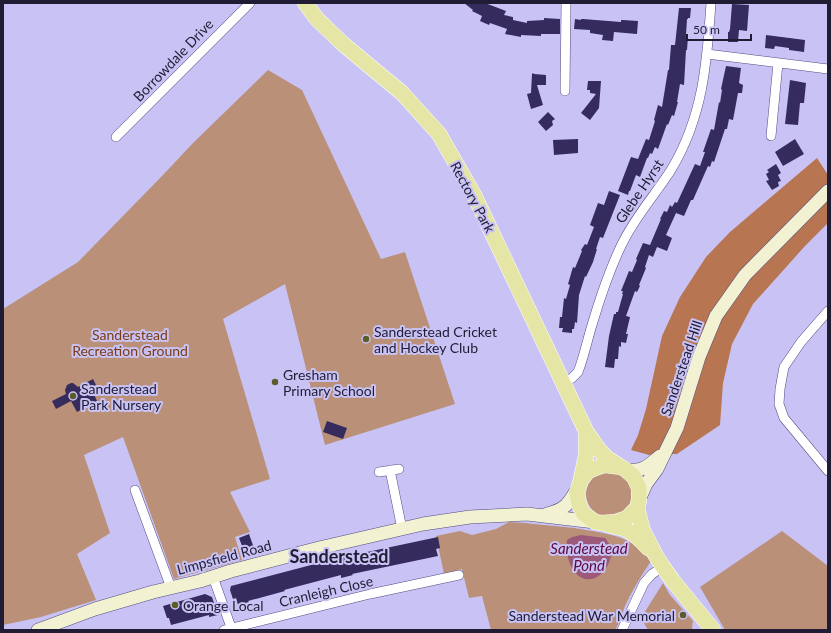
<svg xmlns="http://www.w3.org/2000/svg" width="831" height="633" viewBox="0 0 831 633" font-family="Lato,sans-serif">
	<rect width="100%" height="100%" fill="#c9c3f5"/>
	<path fill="#ba9079" d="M268,70L302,90L381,259L405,252L455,404L325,445L285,284L223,319L270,479L230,492L250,532L235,537L242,560L174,579L123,437L84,455L110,533L77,554L96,600L41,617L3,625V309L78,262L162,176L193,143Z
		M586 494a23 23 0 1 1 46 0a23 23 0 1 1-46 0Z
		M509,522C530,523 552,526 574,528C591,531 612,533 628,541C637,545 644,554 651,561C641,576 632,591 625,606C622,615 620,622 615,630H491L482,596L469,598L462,569L444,574L436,536L460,531L472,535L496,529Z
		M782,531L828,566V630H725L700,587Z
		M663,583L670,595L693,621L692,628L694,630H648L641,618Z"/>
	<path fill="#b77551" d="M817,158L828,175V223L805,246L753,304L732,344L723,383L720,425L677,454L649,455L631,450L638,435L646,409L662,336L680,297L706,257L730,232Z"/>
	<path fill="#9c597a" d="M581,535L605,538L612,548C611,580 578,594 568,558C567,552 566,547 567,540L572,537Z"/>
	<path fill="#352b5d" d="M464,3H485L506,11L504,15L513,17V20L527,23V21L544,20V18L560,19V34H541V36L521,35V37L505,34L507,29L490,23L489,25L480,21L482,16L472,11L473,10Z
		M732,4L749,5L747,31L739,30L738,42H728V32H729L730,29Z
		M679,8H691L690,18H688V19H687L686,35H687V37H688L687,50H686L684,85L680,84L677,102H678L674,116L672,115L668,125L667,124L658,149L655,147L652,154L650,153L648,158H647L640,177L636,175L630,191H629L628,195L618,191L631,157L638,159L646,139L649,140L655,121L654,120L658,105L662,107L668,70H669L671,45H675Z
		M575,19L581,20V19H583L621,22V20H623L638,21L637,34L614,32L613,41L602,40L603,35L590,33V30L574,29Z
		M766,35L805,40L804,52L789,50V48L775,46L774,49L765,48Z
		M726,66L741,68L739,83L743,85L742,93H738L733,120L729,119L727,129H725L714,162L712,161L710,167L708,166L693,200H691L684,216L676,213L666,235L672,238L667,251L657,247L653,257L649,255L645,267L646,268L639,285L640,286L637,292L635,291L626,316L630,317L626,334H628L626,343L621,342V347L619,346L618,359H615L614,368L605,367L609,336L614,314H616V312H618L623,294H622L623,291H621L629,271L632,272L637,260L636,259L643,243L650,245L661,219H660L664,211L667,212L670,205L672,207L675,202L677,203L695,164L700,166L705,152H703L711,129L714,130L719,102L720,103L722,90L721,89Z
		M533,73L534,74L546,75V85H537L543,105L531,109L527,94L531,93L532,74Z
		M790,80L806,83L804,103H800L798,125L785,124Z
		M588,81H601L599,108L590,120L581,113L596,94L590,93V90H587Z
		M548,112L555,119L552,121L553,125L546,131L538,122Z
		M578,139V153L554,155L553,140Z
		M795,139L804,154L783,166L775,152Z
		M776,164L781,173L778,175L781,181L778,182L779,186L772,190L766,181L769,180L766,174L769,172L767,170Z
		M609,191L620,195L603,238L600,237L596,249H597L593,262L586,277L585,276L579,295L577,323L575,322L574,329H572V333L562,332L563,328H559L560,317H562L564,298L566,299L570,285L568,284L573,267L575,268L582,251L581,250L585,244L587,245L594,227L590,225L598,203L604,205Z
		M93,379L97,387L92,390L97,401L77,412L71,401L56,409L52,401L66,394L65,390L67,385L71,383H73L78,387Z
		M327,421L347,428L343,439L323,432Z
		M249,534L254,548L244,551L239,538Z
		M438,537L440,548L436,549L438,556L352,574L353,575L341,578V575L284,590L285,591L248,601L249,602L238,605L236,598L233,599L230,590L231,586L334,559Z
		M205,594L212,597L218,615L209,617V615L171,625L169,618H167L163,606Z"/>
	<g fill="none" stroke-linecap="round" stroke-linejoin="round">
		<defs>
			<path id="minor" d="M707,54L828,69
				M565,91L566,3
				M771,136L778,63
				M116,137L250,3
				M828,311L801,342L784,367L780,389L779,404L784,418L828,471
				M563,383L572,378L578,372C584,357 587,341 592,325C600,298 609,271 621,246C634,218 655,195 671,170C703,117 707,63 711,3
				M390,470L402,529
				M379,472L399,469
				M135,490L171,588
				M213,577L232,630
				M224,630L370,594L459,575
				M622,630L644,583L652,574L663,567"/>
			<path id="secondary" d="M626,470C643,472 648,466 660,456
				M639,500L646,484L657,469L677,428L699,357L716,316L745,275L828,191
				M547,514C567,509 569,503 579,486
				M38,630L95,609L153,592L200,581L231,571L319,548L423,524L470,517L527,514L595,522"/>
			<path id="primary" d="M305,3L317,19L343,44L402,93L439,134L474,195L586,431L600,451L607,458L621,467
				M605,465L621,467L626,470L634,477L639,488V500L637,508L627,518L615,522L601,523L595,522L584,514L581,509L578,500L577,492L581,480L588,471L598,467Z
				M581,479L586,456V432
				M637,508L643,531L656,556L663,567L673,581L713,630
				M606,524C611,526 617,527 622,528C633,532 641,540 648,548"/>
		</defs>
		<use href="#minor" stroke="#534b81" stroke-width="10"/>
		<use href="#secondary" stroke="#534b81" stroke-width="14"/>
		<use href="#primary" stroke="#fff" stroke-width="16"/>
		<use href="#minor" stroke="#fff" stroke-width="9"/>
		<use href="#secondary" stroke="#f2f2d2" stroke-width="13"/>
		<use href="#primary" stroke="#e5e5a6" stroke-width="15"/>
	</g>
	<g fill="#5b5c29" stroke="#c9c3f5" stroke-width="1.5">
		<circle cx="366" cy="339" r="4"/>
		<circle cx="275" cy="382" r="4"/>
		<circle cx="73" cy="396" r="4"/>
		<circle cx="175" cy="605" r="4"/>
		<circle cx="683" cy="615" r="4"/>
	</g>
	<g text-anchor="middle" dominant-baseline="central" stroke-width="4" stroke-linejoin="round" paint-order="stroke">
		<g font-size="14" fill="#1f1c33" stroke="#c9c3f5">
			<text transform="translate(173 60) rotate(-46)">Borrowdale Drive</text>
			<text transform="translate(639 191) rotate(-56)">Glebe Hyrst</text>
			<text transform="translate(473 197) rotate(62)">Rectory Park</text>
			<text transform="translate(681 368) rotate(-71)">Sanderstead Hill</text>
			<text transform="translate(224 557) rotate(-15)">Limpsfield Road</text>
			<text transform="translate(326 591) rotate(-13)">Cranleigh Close</text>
		</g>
		<g font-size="14" fill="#1f1c33" stroke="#c9c3f5" text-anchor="start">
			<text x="374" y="331">Sanderstead Cricket<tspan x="374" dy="16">and Hockey Club</tspan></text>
			<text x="283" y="374">Gresham<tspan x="283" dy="16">Primary School</tspan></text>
			<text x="81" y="388">Sanderstead<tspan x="81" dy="16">Park Nursery</tspan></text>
			<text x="183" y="605">Orange Local</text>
			<text x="675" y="615" text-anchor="end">Sanderstead War Memorial</text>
		</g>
		<g font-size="14" fill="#7a3c12" stroke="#c9c3f5">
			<text x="130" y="334">Sanderstead<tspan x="130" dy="16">Recreation Ground</tspan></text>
		</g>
		<g font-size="15" font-style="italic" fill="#5e073d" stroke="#c9c3f5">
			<text x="589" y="548">Sanderstead<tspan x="589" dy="17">Pond</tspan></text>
		</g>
		<g font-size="18" font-weight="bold" fill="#1f1c33" stroke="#c9c3f5">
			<text x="339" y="556">Sanderstead</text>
		</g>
	</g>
	<rect width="831" height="633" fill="none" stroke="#1f1c33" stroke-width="8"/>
	<path d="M687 34v6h64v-6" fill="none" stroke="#1f1c33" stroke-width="2"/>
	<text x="693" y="34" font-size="12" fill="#1f1c33" stroke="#c9c3f5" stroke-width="3" paint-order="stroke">50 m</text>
</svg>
